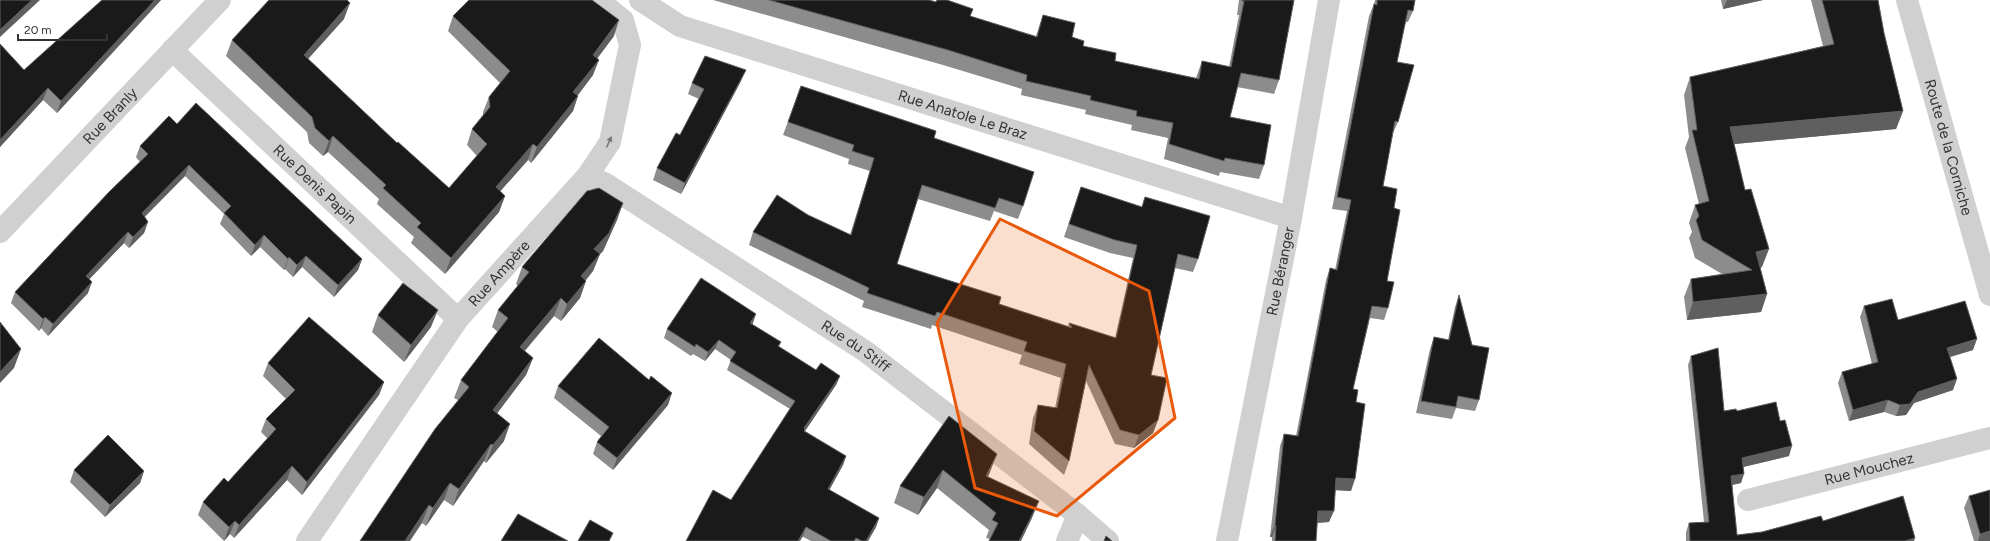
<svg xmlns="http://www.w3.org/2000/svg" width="1990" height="541" viewBox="0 0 1990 541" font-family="Figtree,sans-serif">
	<rect width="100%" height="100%" fill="#fff"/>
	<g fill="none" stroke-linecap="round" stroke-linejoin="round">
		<g stroke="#d0d0d0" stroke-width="22">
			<path id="s1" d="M640,0L680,26L1291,218"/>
			<path id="s2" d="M1907,0L1990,295"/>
			<path id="s3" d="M172,50L458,319"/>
			<path id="s4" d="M588,175L606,184L865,351L1078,515L1108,541"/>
			<path id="s5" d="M0,232L220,0"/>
			<path id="s6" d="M1748,500L1990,438"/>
			<path id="s7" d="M307,541L458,319L588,175L610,142L630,45L623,20L598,0"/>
			<path d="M1067,541L1078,515"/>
			<path id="s8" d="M1227,541L1291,218L1329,0"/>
		</g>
	</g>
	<path fill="#8c8c8c" d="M102,0H161L57,113L43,100L0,147V44L24,70Z
		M713,0H929L970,16L1036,36L1043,15L1083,46L1115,61L1196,78L1202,61L1229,67L1239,15H1237L1239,0H1294L1279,80L1274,94L1237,87L1230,117L1264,165L1259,179L1220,172L1219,176L1164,159L1168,138L1131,130L1132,125L1085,114L1086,110L1021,95L1022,89L943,65Z
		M1375,0H1415L1413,11L1408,22H1405L1397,62L1398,122L1393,133L1383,186L1394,208L1387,281L1388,308L1384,320L1370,318L1353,389L1356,402L1351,491L1335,490L1329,522L1317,523L1316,541H1272V537H1270L1280,446L1284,434L1296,436L1326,280L1330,268L1335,270L1347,211L1332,209L1369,16L1374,4Z
		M1721,0H1763L1723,9Z
		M1811,0H1878L1884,33L1903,111L1896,129L1734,144L1762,267L1760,268L1767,294L1761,312L1687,320L1684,297L1691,279L1722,274L1695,258L1689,238L1692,232L1689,223L1695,205L1699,204L1685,148L1689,137L1684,95L1690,77L1823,46Z
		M453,16L614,36L597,58L593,75L578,95L573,111L531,163L528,160L500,191L505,196L499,212L445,274L411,243L414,237L377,204L379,199L328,152L323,156L309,143L307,132L226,56L232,40L344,19L308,59L397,143L449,188L477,156L467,145L472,129L483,115V112L489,97L500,83L448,31Z
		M741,81L681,194L653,180L657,168L680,135L699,99L688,94L692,83Z
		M801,86L934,138L1023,206L1018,219L994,211L990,221L918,199L897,264L999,304L1068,326L1069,323L1115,338L1133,258L1110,253L1064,237L1081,187L1142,207L1145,197L1198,259L1193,272L1175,268L1151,375L1158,420L1153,433L1134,448L1115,444L1086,381L1069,461L1064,475L1029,444L1033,418L1038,405L1055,408L1061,378L1019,364L1022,355L932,325L931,329L862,307L864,301L749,245L753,232L808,215L850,235L870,171L848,164L849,159L783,135Z
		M177,124L362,259L358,270L334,297L302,267L293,277L285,269L284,270L260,247L251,256L220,224L224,214L185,176L145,217L148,222L144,233L129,248L124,243L89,279L88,293L48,336L41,328L39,331L11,303L15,292L140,162L136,157L140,146Z
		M623,203L617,220L603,251L600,254L593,271L586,280L580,298L561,321L554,316L525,351L533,358L526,375L497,413L504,441L486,463L484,461L453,506L444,500L426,526L422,523L458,400L454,398L461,380L498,332L492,327L498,310L518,286L516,284L522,267Z
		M1459,295L1479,400L1475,411L1456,408L1452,419L1416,413L1430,349L1434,337L1448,340L1455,307Z
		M1864,306L1973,350L1950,357L1953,390L1914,403L1906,415L1896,416L1884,412L1849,421L1838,383L1842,372L1872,364L1860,317Z
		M378,315L431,327L404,362L372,332Z
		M753,323L752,325L781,342L779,347L816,370L840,376L836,385L805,431L846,456L843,465L829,490L879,518L876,527L868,541H811L731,500L790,409L727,370L731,360L715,349L705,361L693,354L691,356L664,338L667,329Z
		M1691,356L1724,411H1737L1789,456L1743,467L1741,483L1732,485L1737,535L1762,532L1823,521L1914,541H1686V532L1689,523L1704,522L1688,365Z
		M268,363L384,382L379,395L302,495L287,480L234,538L230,534L224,541L198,515L203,502L228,482L268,439L261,432L266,419L286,399L263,376Z
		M558,386L668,405L613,470L593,454L597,442L601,436L554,398Z
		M949,416L990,472L988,477L1032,518L990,539L986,538L989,530L937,488L918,515L894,503L900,486Z
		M74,470L144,471L140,483L105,517L70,482Z
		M1969,496L1990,541H1974L1964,508Z"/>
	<path fill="#5f5f5f" d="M32,0H40L0,37V30Z
		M155,0H161L57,113L61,101Z
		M1727,0H1763L1723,9Z
		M350,3L344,19L298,70L304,55Z
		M619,20L614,36L588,71L593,55Z
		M599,60L593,75L568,108L573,92Z
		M746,70L741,81L681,194L685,183Z
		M48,88L43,100L0,147V140Z
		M578,96L573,111L531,163L537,147Z
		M1903,111L1896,129L1724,145L1730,127Z
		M333,136L328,152L323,156L329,141Z
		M533,144L528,160L490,203L496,187Z
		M189,165L185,176L137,224L142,213Z
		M505,196L499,212L445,274L451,258Z
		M623,203L617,220L603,251L600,254L593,271L575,293L581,276L594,249Z
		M148,222L144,233L129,248L133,237Z
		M128,232L124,243L82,287L86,276Z
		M264,235L260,247L251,256L255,245Z
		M1769,249L1762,267L1752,270L1756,252Z
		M306,256L302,267L293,277L297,265Z
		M289,257L285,269L284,270L288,259Z
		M362,259L358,270L334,297L338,285Z
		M586,281L580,298L561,321L567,304Z
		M92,282L88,293L48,336L53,324Z
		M1767,294L1761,312L1687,320L1693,302Z
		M561,298L554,316L513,364L520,347Z
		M438,310L431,327L404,362L411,345Z
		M756,314L753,323L747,333L750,323Z
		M45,317L41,328L39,331L43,319Z
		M1977,339L1973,350L1943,359L1947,348Z
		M719,340L715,349L705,361L708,352Z
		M21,349L14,368L0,383V372Z
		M533,358L526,375L487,427L493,410Z
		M840,376L836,385L805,431L804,428Z
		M1957,379L1953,390L1914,403L1906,415L1896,416L1900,405L1918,392Z
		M384,382L379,395L302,495L307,482Z
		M672,393L668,405L613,470L617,458Z
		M1888,400L1884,412L1849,421L1853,410Z
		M1158,420L1153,433L1134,448L1139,435Z
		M510,424L504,441L486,463L493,445Z
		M491,444L484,461L453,506L459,489Z
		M1792,446L1789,456L1739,468L1742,458Z
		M997,454L990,472L979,494L986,476Z
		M846,456L843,465L825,498L828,489Z
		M292,466L287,480L234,538L239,525Z
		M943,470L937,488L918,515L924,497Z
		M144,471L140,483L105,517L110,505Z
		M1744,474L1741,483L1727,486L1731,476Z
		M1336,478L1355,479L1351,491L1332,490Z
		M450,483L444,500L426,526L433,508Z
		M1039,501L1032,518L1021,541H1019Z
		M429,505L422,523L410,541H405Z
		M1318,511H1334L1329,522L1314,523Z
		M879,518L876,527L868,541H866Z
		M235,521L230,534L224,541L229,527Z
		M1275,525L1276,526L1272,537H1270Z
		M806,527L803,536L800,541H798Z
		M1990,531V541H1978L1980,534Z
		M1915,538L1914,541H1905Z"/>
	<path fill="#1a1a1a" stroke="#5f5f5f" d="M0,0H32L0,30Z
		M102,0H155L61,101L48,88L0,140V44L24,70Z
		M269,0H347L350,3L304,55L397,143L398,142L449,188L487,144L472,129L490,107L489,97L510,71L453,16L469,0H592L619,20L593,55L599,60L573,92L578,96L537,147L533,144L496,187L505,196L451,258L417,227L421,223L383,188L386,185L333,136L329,141L315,128L312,117L232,40Z
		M769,0H929L936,2L937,0H947L973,9L970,16L1037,37L1043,15L1075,23L1072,37L1084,41L1083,46L1116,53L1115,61L1199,79L1202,61L1231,67L1244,1H1242V0H1294L1279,80L1241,73L1230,117L1271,125L1264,165L1225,158L1224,161L1169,144L1173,123L1136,116L1137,111L1090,100L1091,96L1026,81L1027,75L948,50Z
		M1377,0H1415L1413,11L1408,10L1397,62L1414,65L1398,122L1395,121L1383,186L1397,189L1394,208L1400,210L1387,281L1394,282L1388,308L1372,306L1353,389L1358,390L1356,402L1365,404L1355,479L1336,478L1334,511H1318L1316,541H1275L1276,526L1275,525L1284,434L1298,436L1330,268L1337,270L1351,200L1337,197L1374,4L1377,5Z
		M1822,0H1878L1884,33L1903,111L1730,127L1745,190L1751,189L1769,249L1756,252L1767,294L1693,302L1691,279L1752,270L1702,240L1696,220L1699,216L1695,205L1709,201L1692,130H1697L1690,77L1834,44Z
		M705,56L746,70L685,183L657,168L676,133L680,135L704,89L692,83Z
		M801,86L936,131L934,138L1034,172L1023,206L999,198L995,208L922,185L897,264L1001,297L999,304L1072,328L1069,323L1116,338L1137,245L1115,240L1069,224L1081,187L1142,207L1145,197L1210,216L1198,259L1178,254L1151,375L1167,378L1158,420L1139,435L1120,430L1089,365L1069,461L1034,431L1038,405L1057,408L1066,364L1024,351L1027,342L937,312L935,316L867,293L869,288L753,232L777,195L808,215L851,235L874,158L852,151L854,145L788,122Z
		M196,103L362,259L338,285L306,256L297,265L289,257L288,259L264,235L255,245L224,213L231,206L189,165L142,213L148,222L133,237L128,232L86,276L92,282L53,324L45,317L43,319L15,292L109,192L148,154L140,146L169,116L177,124Z
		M599,188L623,203L609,233L594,249L600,254L581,276L586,281L567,304L561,298L520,347L533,358L493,410L510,424L493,445L491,444L459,489L450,483L433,508L429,505L405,541H360L435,429L469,387L461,380L508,318L498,310L529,272L522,267L587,191Z
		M701,278L756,314L750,323L781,342L778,346L816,370L821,363L840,376L804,428L805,429L804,431L846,456L828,489L879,518L866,541H862L856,538L854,541H831L806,527L798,541H686L713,490L731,500L795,401L730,361L736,352L719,340L708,352L696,344L695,347L667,329Z
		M403,283L438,310L411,345L378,315Z
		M1459,295L1472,345L1489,348L1479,400L1458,396L1456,407L1421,401L1434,337L1449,340Z
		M1892,299L1898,320L1965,301L1977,339L1947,348L1957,379L1918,392L1910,404L1900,405L1888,400L1853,410L1842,372L1878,362L1864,306Z
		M309,317L384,382L307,482L292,466L239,525L235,521L229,527L203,502L224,478L228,482L276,429L266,419L295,390L268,363Z
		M0,322L21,349L0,372Z
		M599,338L649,380L651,376L672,393L617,458L597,442L609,427L558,386Z
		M1718,348L1724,411L1736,409L1737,411L1776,402L1780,421L1785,420L1792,446L1742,458L1744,474L1731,476L1737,535L1762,532L1821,516L1823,521L1903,496L1915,538L1905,541H1690L1689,523L1709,522L1691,356Z
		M949,416L997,454L986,476L1039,501L1019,541H989L998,523L992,520L996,513L943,470L924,497L900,486Z
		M108,435L144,471L110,505L74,470Z
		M1990,490V531L1980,534L1969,496Z
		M518,514L568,541H501Z
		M590,520L613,533L609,541H610H578Z
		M1106,536L1112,541H1104Z"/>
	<defs><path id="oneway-solid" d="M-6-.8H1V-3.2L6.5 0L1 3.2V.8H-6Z"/></defs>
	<use fill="#7a7a7a" href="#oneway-solid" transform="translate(609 142) rotate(-66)"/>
	<path fill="#e8590c" fill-opacity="0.2" stroke="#e8590c" stroke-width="3" stroke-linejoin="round" d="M1000,219L1149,291L1175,418L1057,516L975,488L937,323Z"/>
	<g text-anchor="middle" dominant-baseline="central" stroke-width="4" stroke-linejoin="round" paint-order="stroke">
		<g font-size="15" fill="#333" stroke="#fff">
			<text stroke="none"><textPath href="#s1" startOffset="344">Rue Anatole Le Braz</textPath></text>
			<text stroke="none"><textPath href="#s5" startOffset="160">Rue Branly</textPath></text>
			<text stroke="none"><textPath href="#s2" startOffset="153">Route de la Corniche</textPath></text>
			<text stroke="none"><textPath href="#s3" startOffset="196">Rue Denis Papin</textPath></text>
			<text stroke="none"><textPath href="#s8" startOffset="275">Rue Béranger</textPath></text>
			<text stroke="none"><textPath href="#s7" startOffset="330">Rue Ampère</textPath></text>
			<text stroke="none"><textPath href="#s4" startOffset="318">Rue du Stiff</textPath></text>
			<text stroke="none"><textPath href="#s6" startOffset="125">Rue Mouchez</textPath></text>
		</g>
	</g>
	<path d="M18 34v6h89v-6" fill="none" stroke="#333333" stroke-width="2"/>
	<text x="24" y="34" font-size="12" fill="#333333" stroke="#ffffff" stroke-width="3" paint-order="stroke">20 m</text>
</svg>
